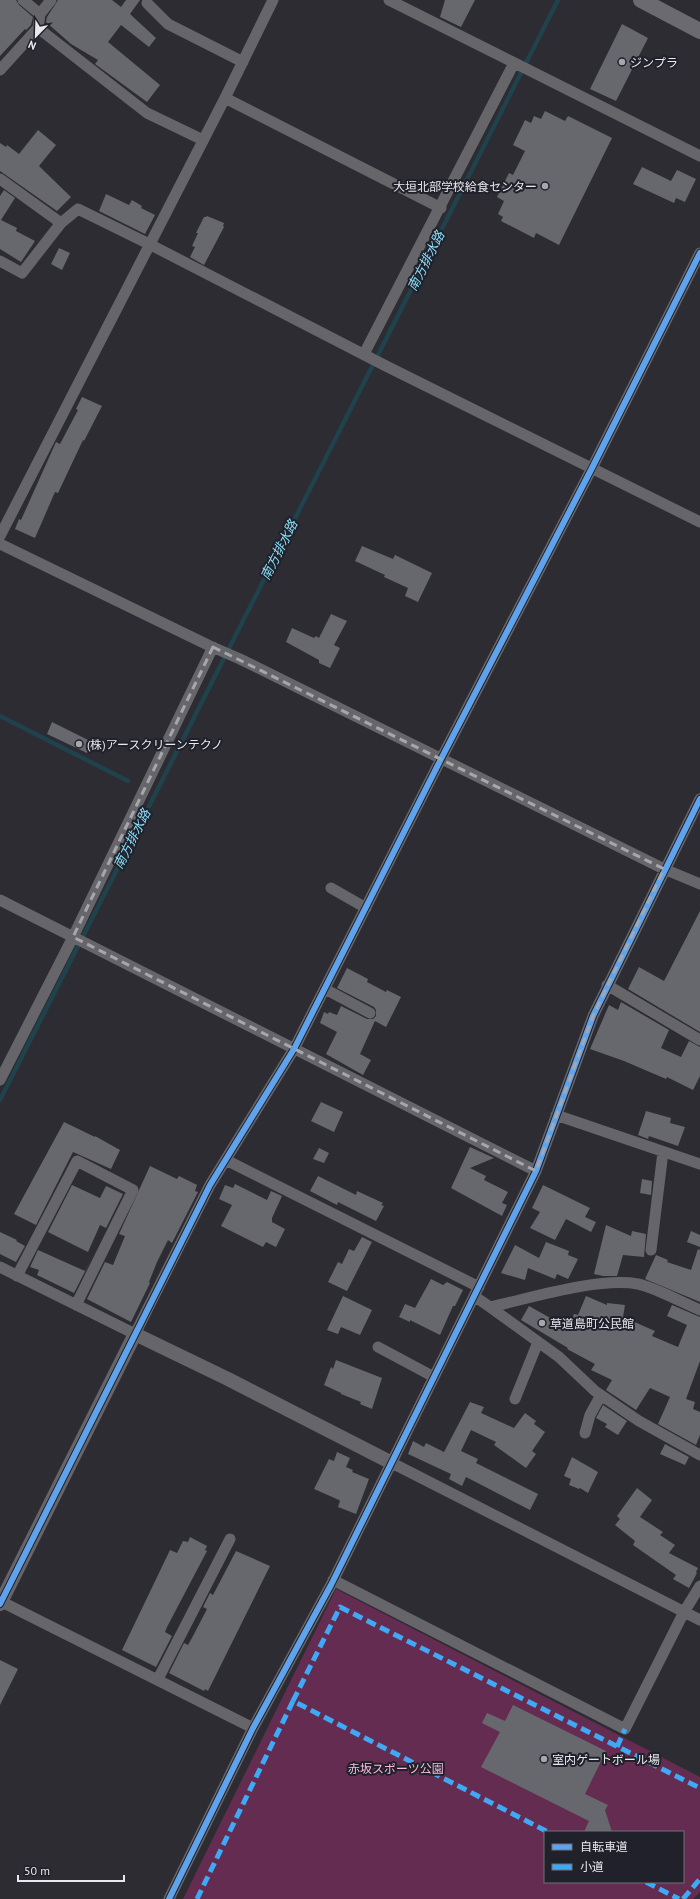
<svg xmlns="http://www.w3.org/2000/svg" width="700" height="1899" viewBox="0 0 700 1899" font-family="'PT Sans','Noto Sans JP',sans-serif">
	<rect width="100%" height="100%" fill="#2c2c32"/>
	<path fill="#652c52" fill-rule="evenodd" d="M336,1589L700,1777V1892L693,1899H183ZM545,1832H683V1882H545Z"/>
	<g fill="none" stroke-linecap="round" stroke-linejoin="round">
		<path stroke="#1f424d" stroke-width="4.5" d="M0,716L128,781
			M0,1100L558,0"/>
	</g>
	<path fill="#67686d" d="M0,0H16L19,5L33,17L31,25L26,30L25,29L0,56Z
		M58,0H112L121,7L126,0H140L130,14L156,38L149,47L121,25L108,42L160,85L147,102L95,64L98,60L71,44L46,22L47,17Z
		M445,0H475L461,27L440,17Z
		M622,24L648,38L616,101L590,89Z
		M545,111L565,121L568,116L612,138L559,245L536,233L534,238L501,221L503,217L498,214L504,201L497,197L509,173L513,175L525,151L513,145L525,120L531,123L534,116L541,119Z
		M38,130L56,145L39,166L71,197L57,211L0,171V143L6,147L7,145L19,154Z
		M642,167L671,181L677,170L696,179L685,202L676,198L674,203L633,184Z
		M4,190L15,198L1,220L17,228L16,231L35,241L21,262L0,249V196Z
		M106,194L129,205L132,200L142,206L141,208L155,215L145,234L99,211Z
		M207,216L224,223L223,226L224,227L204,265L190,257L195,247L192,246L198,233H196L204,217H206Z
		M59,248L70,253L62,270L51,264Z
		M82,397L102,406L84,441L83,440L58,493L55,492L35,538L15,529L19,519L21,520L56,442L60,444L78,410L76,409Z
		M362,546L393,559L395,555L432,573L418,602L405,596L408,588L384,577L385,575L355,561Z
		M331,614L347,621L334,645L340,648L330,668L319,663V660L286,642L292,628L314,638L316,636L319,638Z
		M52,722L92,742L87,753L47,734Z
		M700,911V1032L628,989L639,967L664,981Z
		M347,968L368,979L367,982L386,992L387,990L401,997L386,1027L375,1021L360,1054L371,1060L363,1075L326,1054L337,1032L320,1023L324,1012L328,1014L329,1012L337,1015L341,1006L367,1019H373L376,1016V1010L374,1007L337,988Z
		M621,1002L669,1030L661,1048L681,1057L689,1041L700,1047V1076L693,1090L667,1077L666,1079L624,1061L590,1049L609,1005L618,1010Z
		M321,1102L343,1112L334,1132L311,1121Z
		M646,1111L671,1118L670,1123L685,1127L678,1146L649,1136L648,1139L638,1135Z
		M64,1122L95,1137V1136L120,1150L111,1169L73,1152L36,1225L14,1214Z
		M470,1147L494,1158L470,1168L486,1176L484,1180L508,1192L502,1203L507,1205L502,1216L451,1188Z
		M319,1148L329,1153L324,1163L313,1159Z
		M150,1166L177,1179L179,1176L197,1185L195,1191L198,1192L172,1243L168,1240L157,1262L149,1282L150,1283L131,1322L87,1299L105,1262L113,1265L125,1236L119,1234Z
		M318,1176L356,1195L357,1191L383,1203L381,1205L384,1206L376,1221L338,1202L337,1205L310,1191Z
		M642,1179L652,1181L651,1195L640,1193Z
		M235,1184L267,1200L271,1191L282,1196L272,1218V1222L285,1229L276,1247L266,1242L263,1247L221,1226L232,1205L219,1199L225,1185L233,1188Z
		M72,1185L100,1198L106,1186L123,1194L106,1228L100,1225L88,1252L48,1232Z
		M543,1185L590,1208L585,1217L596,1222L591,1232L566,1219L555,1240L530,1228L540,1212L532,1208Z
		M606,1225L631,1236L632,1231L646,1234L644,1257L623,1255L617,1276H603L594,1274Z
		M691,1231L700,1235V1247L687,1242Z
		M0,1232L17,1240L16,1241L25,1246L16,1262L0,1254Z
		M362,1237L372,1242L347,1291L328,1282L338,1262L342,1264L349,1249L354,1251Z
		M546,1242L569,1251L568,1255L578,1259L568,1279L557,1274L555,1279L528,1268L525,1280L501,1273L515,1245L539,1258Z
		M698,1249L700,1250V1302L645,1279L656,1255L668,1260L667,1262L691,1270Z
		M38,1250L85,1271L93,1256L74,1293L37,1275L39,1270L30,1267Z
		M431,1279L443,1285L447,1282L463,1290L455,1306H453L440,1335L410,1320V1322L399,1317L405,1304L415,1308Z
		M343,1296L372,1310L360,1335L341,1327L338,1334L327,1330Z
		M586,1296L607,1305V1303L625,1305L623,1317L655,1331L652,1336L678,1347L687,1325L667,1316L672,1305L700,1317V1361L686,1399L695,1402L693,1409L700,1412V1435L696,1445L658,1424L670,1397L650,1388L636,1410L606,1390L612,1380L591,1370L595,1364L567,1349L568,1348L521,1320L529,1306L568,1328L574,1314L578,1315Z
		M336,1360L382,1378L372,1409L360,1404L361,1402L341,1394V1393L324,1385L331,1367L333,1369Z
		M470,1402L484,1407L481,1413L514,1428L525,1413L536,1421L534,1424L545,1432L532,1451L536,1454L526,1468L494,1445L496,1442L471,1430L461,1451L478,1459L476,1463L538,1494L530,1510L466,1477L462,1486L449,1479L451,1474L408,1454L413,1441L424,1447L426,1443L444,1452Z
		M603,1405L627,1421L618,1435L605,1427L607,1424L596,1418Z
		M665,1444L689,1457L685,1465L660,1454Z
		M337,1452L350,1458L346,1467L353,1470L352,1472L369,1479L356,1514L338,1507L340,1501L339,1500L314,1489L329,1459L334,1461Z
		M572,1457L598,1472L588,1493L580,1488L579,1489L569,1485L571,1479L564,1476Z
		M637,1488L652,1500L640,1517L663,1532L660,1535L675,1545L669,1553L698,1568L696,1572L697,1573L689,1588L673,1579L676,1575L633,1545L635,1541L615,1525L620,1519L617,1516Z
		M190,1537L207,1546L205,1550L207,1551L167,1627L165,1632L172,1636L156,1667L122,1650L170,1550L177,1553L183,1541L188,1542Z
		M236,1551L270,1566L208,1691L205,1689L204,1691L169,1673L184,1643L188,1645L193,1636L207,1609L203,1607L210,1593L213,1595Z
		M0,1660L18,1669L0,1705Z
		M513,1705L606,1751L585,1794L608,1805L605,1810L612,1832H584L589,1821L481,1767L500,1732L482,1723L487,1713L505,1721Z"/>
	<g fill="none" stroke-linecap="round" stroke-linejoin="round">
		<path stroke="#66666a" stroke-width="11" d="M23,0L40,14
			M51,0L40,14L38,28L147,113L203,140
			M389,0L700,156
			M147,3L168,24L243,62
			M0,70L38,28
			M225,98L441,208
			M0,179L61,223
			M0,261L22,273L61,223L78,209L149,244L386,366L700,522
			M364,354L514,63
			M0,536L225,98L273,0
			M0,544L210,646L240,659L664,869L700,884
			M331,888L366,908
			M0,900L536,1171
			M607,985L700,1040
			M325,989L370,1013
			M0,1080L73,937L213,647
			M556,1115L700,1164
			M226,1160L479,1287
			M651,1250L663,1152
			M0,1267L135,1334L210,1185L294,1049L441,759L592,468L700,253
			M17,1276L77,1161L133,1190L76,1305
			M474,1296L490,1307C531,1298 598,1277 638,1284C654,1287 683,1303 700,1310
			M490,1307L559,1357L595,1391L639,1421L700,1455
			M378,1347L434,1377
			M515,1399L538,1342
			M585,1433L590,1415L601,1395
			M392,1463L700,1620
			M333,1580L625,1729L684,1612L700,1586
			M0,1601L253,1728
			M158,1679L230,1539
			M169,1899L253,1728L331,1585L536,1171L593,1016L700,799"/>
		<path stroke="#66666a" stroke-width="14" d="M0,1604L135,1334L228,1379L392,1463"/>
		<path stroke="#6b6a6f" stroke-width="16" d="M641,0L700,31"/>
		<path stroke="#3fa9f5" stroke-width="5" stroke-dasharray="10 5" stroke-linecap="butt" d="M293,1701L340,1607L700,1788
			M617,1747L625,1729
			M646,1882L679,1899
			M197,1899L293,1701L548,1832
			M683,1899L700,1879"/>
		<defs>
			<path id="cycleway" d="M0,1604L210,1185L294,1049L441,759L592,468L700,253
				M169,1899L253,1728L331,1585L536,1171L593,1016L700,799"/>
		</defs>
		<use href="#cycleway" stroke="#20212a" stroke-width="8"/>
		<use href="#cycleway" stroke="#60a3ed" stroke-width="6"/>
	</g>
	<path fill="none" stroke="#a6a7ad" stroke-width="3" stroke-dasharray="8 5" stroke-linejoin="round" d="M213,647L664,869L593,1016L536,1171L73,937Z"/>
	<g fill="#a6a7ad" stroke="#20212a" stroke-width="1.5">
		<circle cx="622" cy="62" r="4"/>
		<circle cx="545" cy="186" r="4"/>
		<circle cx="79" cy="744" r="4"/>
		<circle cx="542" cy="1323" r="4"/>
		<circle cx="544" cy="1759" r="4"/>
	</g>
	<g text-anchor="middle" dominant-baseline="central" stroke-width="4" stroke-linejoin="round" paint-order="stroke">
		<g font-size="12" fill="#e8e9ef" stroke="#20212a" text-anchor="start">
			<text x="630" y="62">ジンプラ</text>
			<text x="537" y="186" text-anchor="end">大垣北部学校給食センター</text>
			<text x="87" y="744">(株)アースクリーンテクノ</text>
			<text x="550" y="1323">草道島町公民館</text>
			<text x="552" y="1759">室内ゲートボール場</text>
		</g>
		<g font-size="12" fill="#fab8de" stroke="#20212a">
			<text x="396" y="1768">赤坂スポーツ公園</text>
		</g>
		<g font-size="13" font-style="italic" fill="#8bdffb" stroke="#20212a">
			<text transform="translate(426 261) rotate(-63)">南方排水路</text>
			<text transform="translate(279 550) rotate(-63)">南方排水路</text>
			<text transform="translate(132 839) rotate(-63)">南方排水路</text>
		</g>
	</g>
	<rect x="544" y="1831" width="140" height="52" fill="#20212a" stroke="#707179"/>
	<rect x="552" y="1844" width="20" height="6" fill="#60a3ed" stroke="#707179"/>
	<text x="580" y="1851" font-size="12" fill="#e8e9ef">自転車道</text>
	<rect x="552" y="1864" width="20" height="6" fill="#3fa9f5" stroke="#707179"/>
	<text x="580" y="1871" font-size="12" fill="#e8e9ef">小道</text>
	<g transform="translate(36 36) rotate(203)" stroke="#20212a" stroke-width="3" paint-order="stroke">
	<path d="M0-3L7 15L0 10L-7 15Z" fill="#e8e9ef"/>
	<text y="-6" font-size="11" font-weight="bold" text-anchor="middle" fill="#e8e9ef">N</text>
	</g>
	<path d="M18 1875v6h106v-6" fill="none" stroke="#e8e9ef" stroke-width="2"/>
	<text x="24" y="1875" font-size="12" fill="#e8e9ef" stroke="#20212a" stroke-width="3" paint-order="stroke">50 m</text>
</svg>
